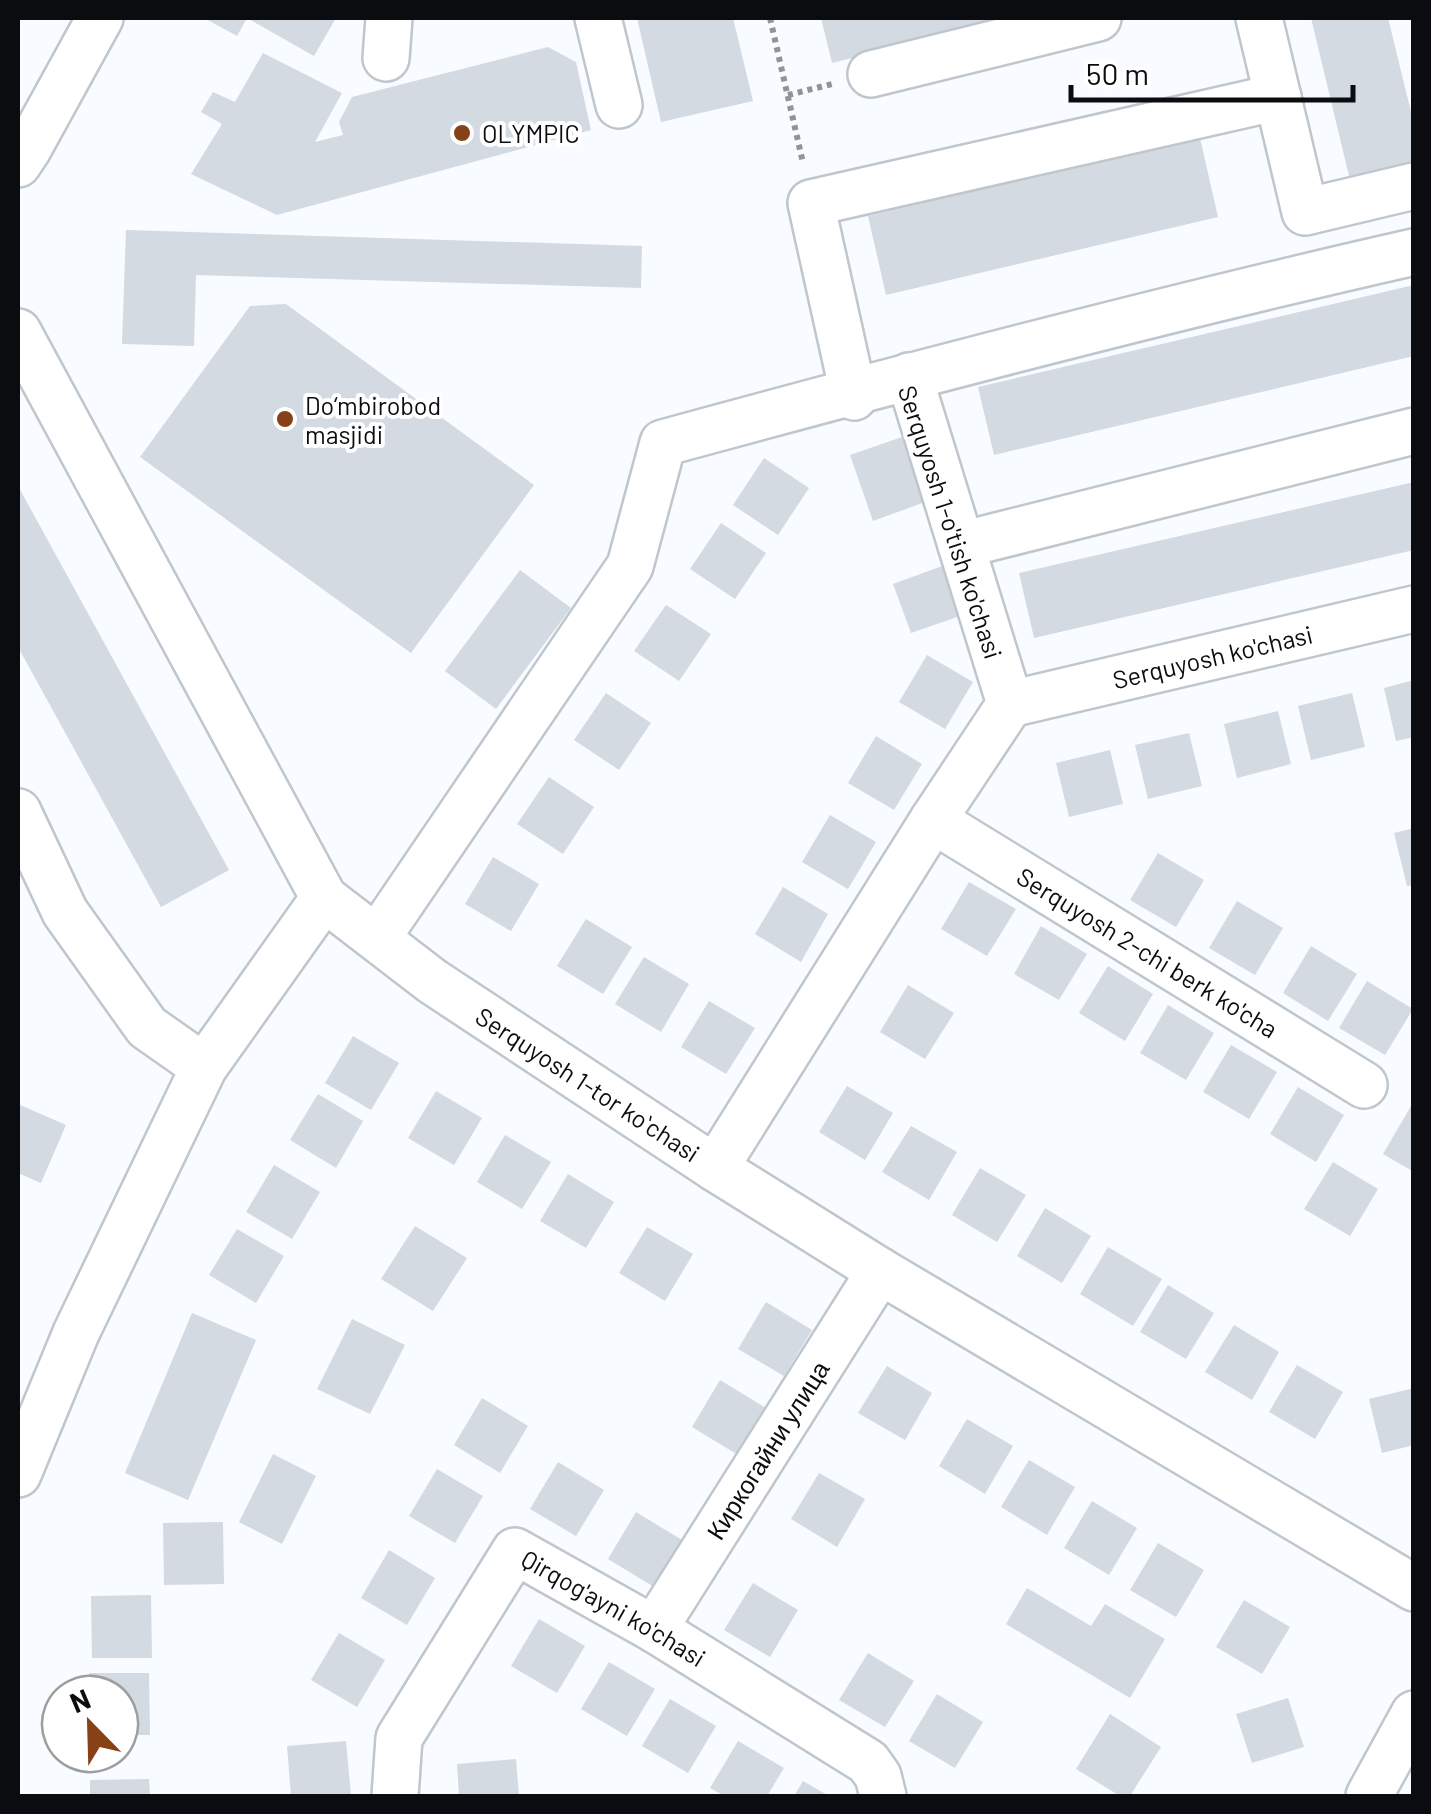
<svg xmlns="http://www.w3.org/2000/svg" width="1431" height="1814" viewBox="0 0 1431 1814" font-family="Barlow,sans-serif">
	<rect width="100%" height="100%" fill="#f8fbff"/>
	<path fill="#d3dae2" d="M204,18H336L314,56L247,18L237,36Z
		M637,18H733L753,101L661,122Z
		M821,18H1009V19L832,63Z
		M1311,18H1388L1414,124V165L1350,180Z
		M548,47L576,62L591,130L277,215L191,174L222,124L201,112L213,92L235,102L263,53L342,93L315,142L343,135L339,122L352,97Z
		M1200,138L1218,217L886,295L868,216Z
		M126,230L642,246L641,288L196,275L194,346L122,344Z
		M1414,285V356L994,455L978,387Z
		M286,304L534,485L411,653L140,457L250,306Z
		M902,437L925,502L873,521L850,455Z
		M764,458L809,488L778,535L733,505Z
		M1414,482V550L1034,638L1019,573Z
		M18,486L229,870L161,907L18,647Z
		M721,523L766,553L735,599L690,569Z
		M945,565L963,615L911,633L893,584Z
		M520,570L571,608L496,709L445,671Z
		M666,605L711,634L679,681L634,651Z
		M927,655L973,682L945,729L899,702Z
		M1414,680V737L1396,741L1384,688Z
		M606,693L651,723L619,770L574,740Z
		M1352,693L1365,747L1311,760L1298,706Z
		M1278,711L1291,764L1237,778L1224,724Z
		M1189,733L1202,786L1148,799L1135,745Z
		M876,736L922,764L894,810L848,783Z
		M1110,750L1123,804L1069,817L1056,763Z
		M549,777L594,807L563,854L517,824Z
		M830,815L876,842L848,889L802,862Z
		M1414,828V885L1407,886L1394,833Z
		M1158,853L1204,880L1176,927L1130,900Z
		M493,857L539,884L511,931L465,904Z
		M969,882L1016,909L987,956L941,929Z
		M783,887L828,914L801,962L755,934Z
		M1237,901L1283,928L1255,975L1209,948Z
		M586,919L632,947L603,994L557,966Z
		M1041,926L1087,954L1059,1000L1014,974Z
		M1311,946L1357,974L1328,1021L1283,993Z
		M644,957L689,984L661,1032L615,1004Z
		M1108,966L1153,994L1125,1041L1079,1013Z
		M1367,981L1413,1009L1385,1055L1339,1028Z
		M908,985L954,1013L925,1059L880,1032Z
		M709,1001L755,1028L726,1074L681,1047Z
		M1168,1005L1214,1033L1186,1080L1140,1053Z
		M353,1036L399,1063L371,1110L325,1083Z
		M1231,1045L1277,1072L1249,1119L1203,1092Z
		M847,1086L893,1113L865,1160L819,1132Z
		M1298,1087L1344,1115L1316,1162L1270,1134Z
		M436,1091L482,1118L454,1165L408,1138Z
		M318,1094L363,1121L336,1168L290,1140Z
		M18,1104L66,1125L41,1183L18,1173Z
		M1411,1106L1414,1108V1172L1383,1154Z
		M911,1126L957,1152L929,1200L882,1172Z
		M505,1135L551,1162L522,1209L477,1182Z
		M1333,1162L1378,1189L1350,1236L1304,1209Z
		M274,1165L320,1192L292,1239L246,1212Z
		M980,1168L1026,1195L997,1242L952,1215Z
		M568,1174L614,1202L586,1248L540,1221Z
		M1045,1208L1091,1236L1062,1283L1017,1256Z
		M415,1226L467,1258L433,1311L381,1279Z
		M647,1227L693,1254L665,1301L619,1273Z
		M237,1229L284,1256L256,1303L209,1275Z
		M1108,1247L1162,1279L1133,1326L1080,1294Z
		M1168,1285L1214,1313L1186,1359L1140,1332Z
		M766,1302L812,1330L784,1376L738,1349Z
		M192,1313L256,1340L188,1500L125,1473Z
		M352,1319L405,1345L370,1414L317,1389Z
		M1234,1325L1279,1352L1252,1400L1205,1372Z
		M1297,1365L1343,1392L1315,1439L1269,1412Z
		M887,1366L932,1393L905,1440L858,1413Z
		M720,1380L766,1408L738,1455L692,1427Z
		M1414,1388V1445L1382,1453L1369,1399Z
		M482,1398L528,1426L500,1473L454,1445Z
		M967,1419L1013,1446L985,1494L939,1466Z
		M273,1454L316,1476L282,1544L239,1522Z
		M1029,1460L1075,1487L1047,1535L1001,1507Z
		M558,1462L604,1490L576,1536L530,1509Z
		M437,1469L483,1496L455,1543L409,1516Z
		M819,1473L865,1499L837,1547L791,1519Z
		M1092,1501L1137,1528L1109,1575L1064,1548Z
		M636,1512L682,1540L654,1587L608,1559Z
		M223,1522L224,1584L164,1585L163,1523Z
		M1158,1543L1204,1570L1176,1617L1130,1590Z
		M389,1550L435,1578L407,1625L361,1598Z
		M753,1583L798,1610L770,1657L724,1630Z
		M1027,1588L1091,1626L1105,1604L1165,1639L1130,1698L1006,1624Z
		M151,1595L152,1658H92L91,1596Z
		M1244,1600L1290,1627L1262,1674L1216,1647Z
		M539,1619L585,1646L557,1693L511,1666Z
		M339,1633L385,1660L357,1707L311,1680Z
		M868,1653L914,1681L885,1727L839,1700Z
		M609,1662L655,1689L627,1736L581,1709Z
		M89,1673H149L150,1735H120V1694H89Z
		M937,1694L983,1722L955,1768L909,1741Z
		M1288,1698L1304,1747L1252,1763L1236,1714Z
		M670,1699L716,1726L688,1773L642,1746Z
		M1110,1714L1161,1747L1130,1796H1120L1076,1769Z
		M346,1741L351,1796H291L287,1746Z
		M738,1741L784,1768L767,1796H725L710,1788Z
		M516,1759L519,1796H459L457,1764Z
		M149,1779L150,1796H90V1780Z
		M803,1781L829,1796H794Z"/>
	<g fill="none" stroke-linecap="round" stroke-linejoin="round">
		<defs>
			<g id="minor">
				<path d="M598,18L619,105"/>
				<path d="M1259,18L1305,212L1414,186"/>
				<path d="M386,58L389,18"/>
				<path d="M871,74L1098,18"/>
				<path d="M18,164L28,149L100,18"/>
				<path d="M18,332L324,898L432,981L715,1168L880,1271L1414,1588"/>
				<path d="M854,397L811,203L1278,97"/>
				<path d="M961,545L1414,431"/>
				<path id="s1" d="M1010,704L1414,609"/>
				<path d="M18,812L65,912L147,1027L204,1067"/>
				<path id="s2" d="M933,820L1364,1085"/>
				<path d="M377,938L630,566L663,443C912,375 1162,309 1414,252"/>
				<path d="M715,1168L933,820L1010,704L909,376"/>
				<path d="M18,1474L76,1333L204,1067L324,898"/>
				<path id="s3" d="M654,1629L880,1271"/>
				<path id="s4" d="M395,1796L399,1738L515,1551L654,1629L868,1762L878,1776L883,1796"/>
				<path d="M1369,1796L1414,1714"/>
			</g>
		</defs>
		<use href="#minor" stroke="#bfc6ce" stroke-width="50"/>
		<path stroke="#919497" stroke-width="6" stroke-dasharray="5 5" stroke-linecap="butt" d="M770,18L803,163
			M788,95L836,83"/>
		<use href="#minor" stroke="#fff" stroke-width="45"/>
	</g>
	<g fill="#864216" stroke="#fff" stroke-width="4">
		<circle cx="462" cy="133" r="10"/>
		<circle cx="285" cy="419" r="10"/>
	</g>
	<g text-anchor="middle" dominant-baseline="central" stroke-width="8" stroke-linejoin="round" paint-order="stroke">
		<g font-size="25" fill="#0a0c0f" stroke="#fff" text-anchor="start">
			<text x="482" y="133">OLYMPIC</text>
			<text x="305" y="405">Do‘mbirobod<tspan x="305" dy="29">masjidi</tspan></text>
		</g>
		<g font-size="25" fill="#0a0c0f" stroke="#fff">
			<text transform="translate(951 522) rotate(72)">Serquyosh 1-o'tish ko'chasi</text>
			<text stroke="none"><textPath href="#s1" startOffset="208">Serquyosh ko'chasi</textPath></text>
			<text stroke="none"><textPath href="#s2" startOffset="252">Serquyosh 2-chi berk ko'cha</textPath></text>
			<text transform="translate(588 1084) rotate(33)">Serquyosh 1-tor koʻchasi</text>
			<text stroke="none"><textPath href="#s3" startOffset="212">Киркогайни улица</textPath></text>
			<text stroke="none"><textPath href="#s4" startOffset="392">Qirqog'ayni ko'chasi</textPath></text>
		</g>
	</g>
	<rect width="1431" height="1814" fill="none" stroke="#0a0c0f" stroke-width="40"/>
	<g transform="translate(90 1724) rotate(337)"><circle r="48" fill="#ffffff" stroke="#9d9e9f" stroke-width="2.5"/>
	<path d="M0-8L18 38L0 25L-18 38Z" fill="#864216"/>
	<text y="-15" font-size="28" font-weight="bold" text-anchor="middle" fill="#0a0c0f">N</text>
	</g>
	<path d="M1071 85v15h282v-15" fill="none" stroke="#0a0c0f" stroke-width="5"/>
	<text x="1086" y="85" font-size="30" fill="#0a0c0f" stroke="#ffffff" stroke-width="8" paint-order="stroke">50 m</text>
</svg>
